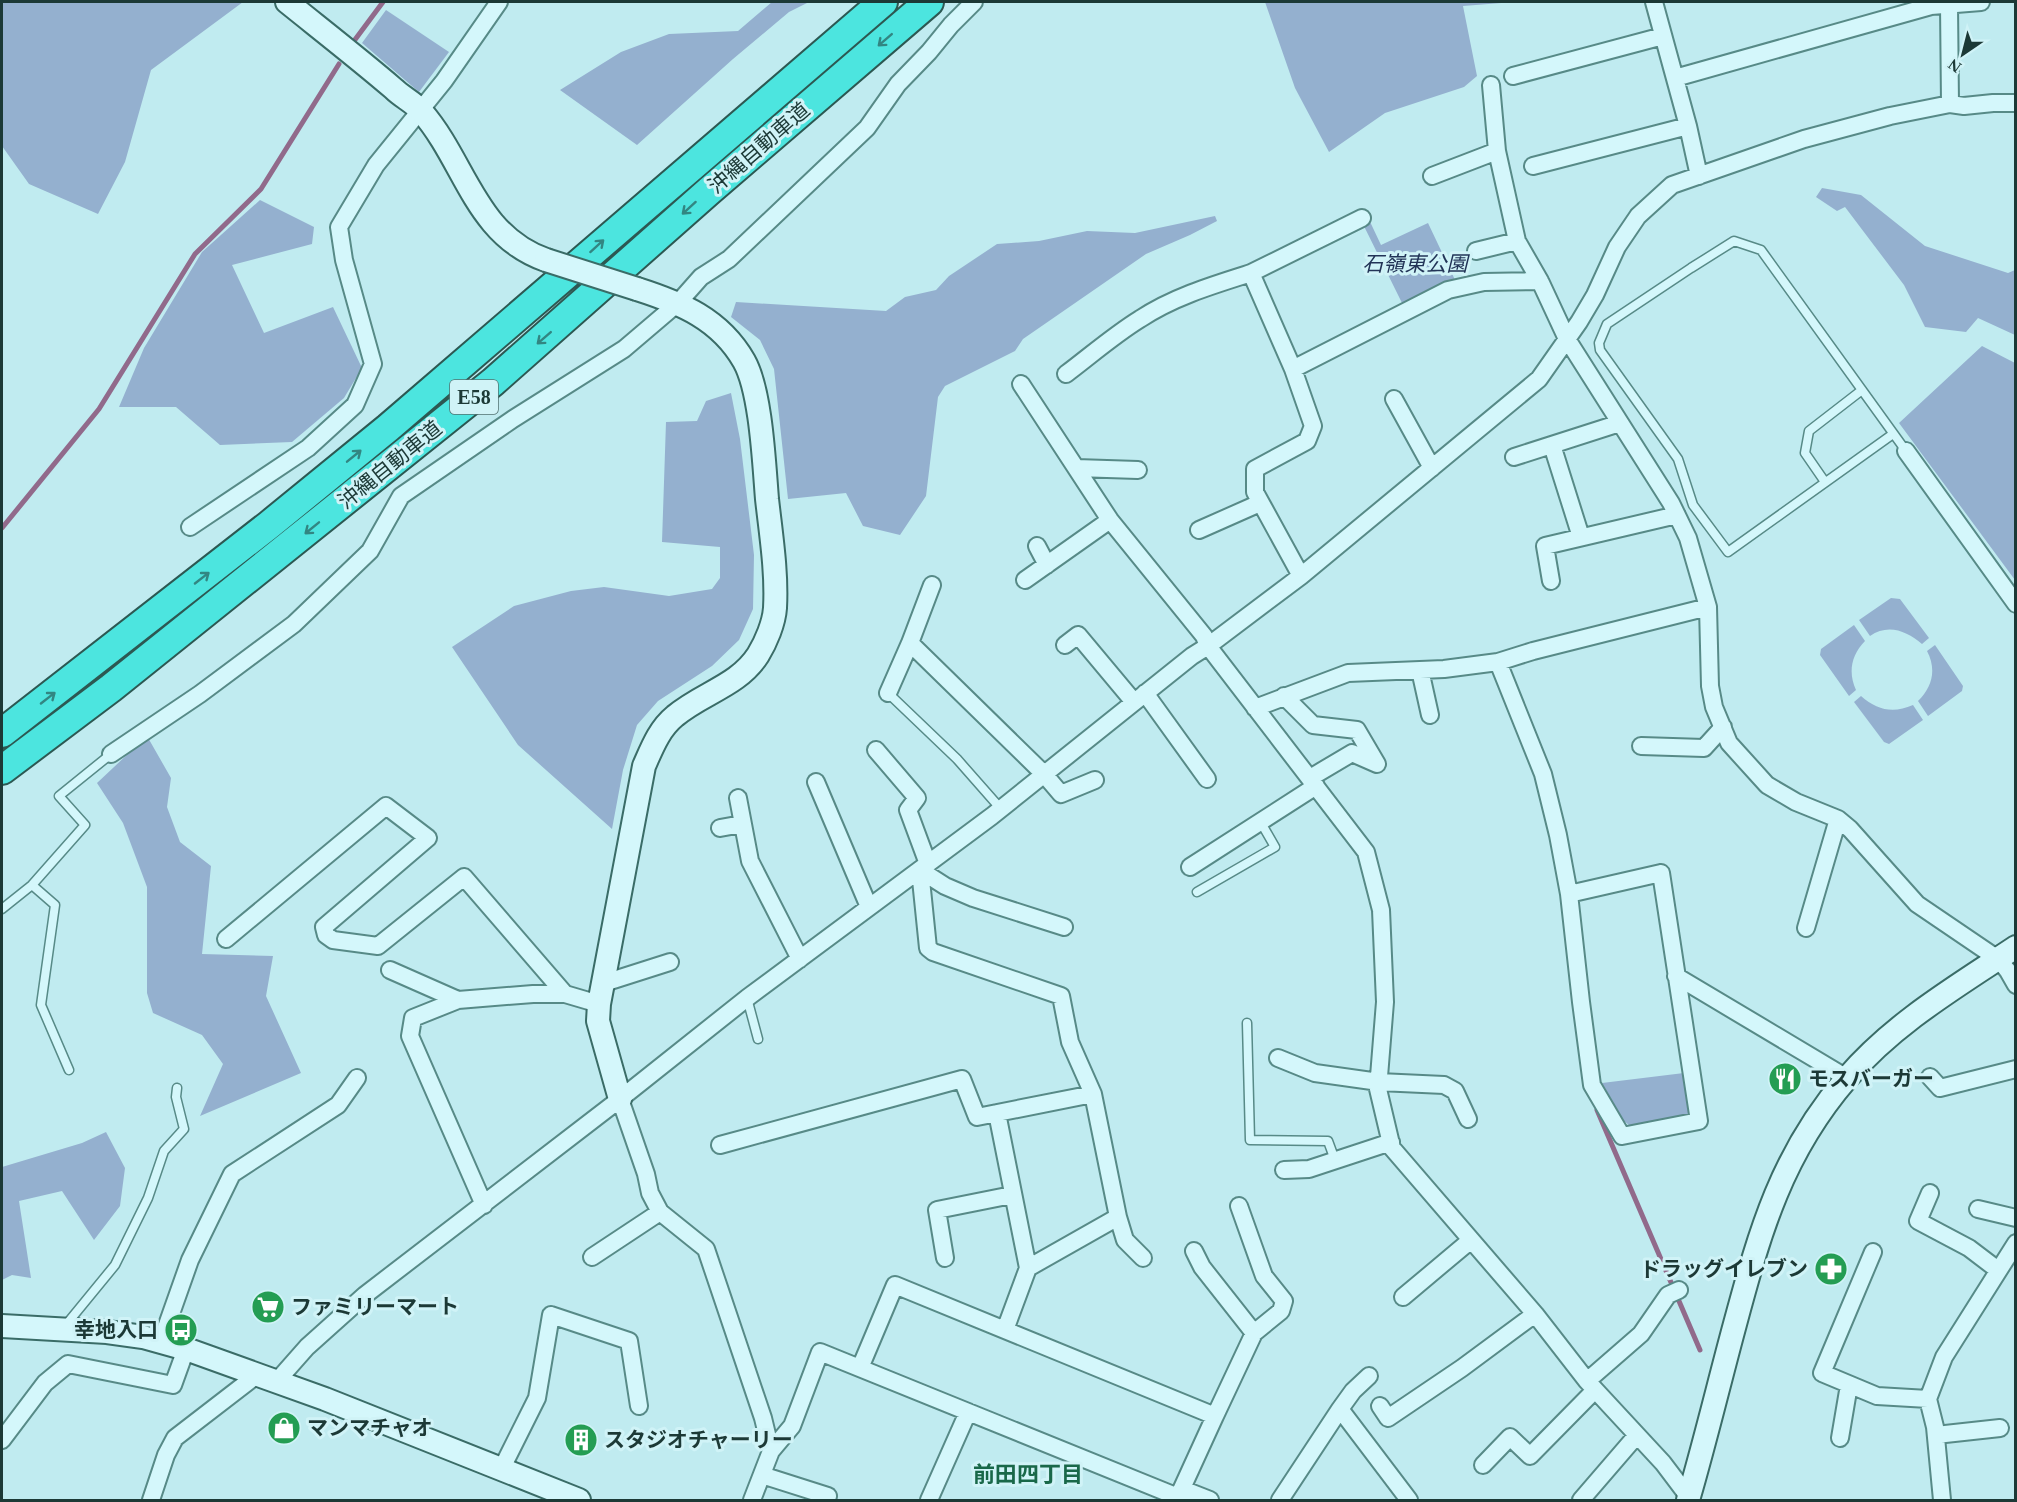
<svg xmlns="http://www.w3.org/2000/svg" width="2017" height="1502" viewBox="0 0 2017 1502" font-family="'Times New Roman','Noto Sans JP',serif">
	<rect width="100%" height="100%" fill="#c0ebf0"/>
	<path fill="#94b0cf" d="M2,2H243L151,70L125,162L98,214L29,184L2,146Z
		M772,2H809L789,12L733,59L637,145L560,90L621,52L669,34L738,31Z
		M1265,2H1514L1463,6L1477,76L1464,87L1385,113L1329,152L1295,88Z
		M386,10L449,52L419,92L362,43Z
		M1822,188L1861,195L1925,246L2008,273L2015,270V335L1978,318L1966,332L1925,327L1904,285L1845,207L1837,211L1816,197Z
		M260,200L314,227L312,244L232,265L264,333L333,307L362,368L344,398L292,442L220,445L176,407H119L144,348L202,252Z
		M1364,209L1381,245L1428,223L1456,282L1403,305L1357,212Z
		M1215,216L1217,221L1190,235L1146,254L1023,339L1015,351L945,386L938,397L926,496L900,535L863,526L846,493L788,499L774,369L760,340L731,317L736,302L886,311L905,297L936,290L949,276L997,244L1039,241L1087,231L1135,233Z
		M1982,346L2015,363V580L1899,423Z
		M731,393L740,439L754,555L753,609L739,640L712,666L658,701L637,725L623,770L612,829L518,745L452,647L514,606L571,591L604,587L669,596L712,589L720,578V547L662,542L666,422L697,421L706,401Z
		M1891,598L1900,599L1929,638L1922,644C1907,631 1888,623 1870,636L1859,620Z
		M1854,625L1865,641C1851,655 1848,673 1856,690L1849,696L1820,655L1821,649Z
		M1935,645L1963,686L1962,691L1928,716L1918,701C1932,687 1937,670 1927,651Z
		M1861,696C1877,710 1893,714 1913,705L1923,720L1889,744L1884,742L1854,702Z
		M147,736L171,778L167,807L180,842L211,866L202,954L273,956L266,996L301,1073L200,1116L223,1064L202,1035L153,1013L147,993V887L123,823L97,783Z
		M1684,1073L1690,1111L1685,1117L1629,1125L1624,1121L1602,1083Z
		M106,1132L125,1168L120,1206L94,1240L62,1191L19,1201L31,1278L12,1275L2,1280V1167L82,1143Z"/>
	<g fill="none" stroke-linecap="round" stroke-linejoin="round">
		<path stroke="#916a8b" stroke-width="5" d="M354,41L383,2
			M2,528L99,409L195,254L261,189L339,64
			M1597,1110L1700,1350"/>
		<defs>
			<path id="lane" d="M1893,434L1728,552L1693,505L1678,459L1600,350L1599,343L1607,324L1691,268L1734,241L1761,250L1906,451
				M1825,482L1805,453L1809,431L1862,390
				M888,693L957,759L1001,809
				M32,885L55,905L41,1005L69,1070
				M1197,892L1275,847L1260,821
				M2,909L32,885L85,825L59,796L111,754
				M747,998L758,1039
				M1247,1023L1250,1140L1328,1141L1335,1160
				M65,1326L115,1265L148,1198L164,1151L184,1129L176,1097L177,1088"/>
			<path id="street" d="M1654,2L1688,126L1699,176
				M1949,5L1950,104
				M1513,76L1663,36
				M1675,78L1931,6L1981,2
				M1491,85L1497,151L1517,241L1540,281L1567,339L1671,503L1688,538L1708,607L1710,686L1714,707L1729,743L1767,785L1796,802L1838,819L1850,829L1917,904L1998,959L2008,971L2016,985
				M1533,166L1688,126
				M1432,176L1497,151
				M1362,218L1251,273L1293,369L1448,290L1484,282L1540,281
				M1476,251L1517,241
				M1293,369L1313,426L1307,441L1255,469V492L1301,576
				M1066,374C1090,356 1114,335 1140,319C1173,297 1213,285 1251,273
				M1021,384L1110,520L1204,636L1208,646L1366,852L1381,910L1385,1002L1378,1089L1392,1148L1535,1314L1587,1381L1663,1463L1691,1500
				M1394,399L1432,468
				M1552,445L1581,537
				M1906,451L2016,604
				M1514,457L1620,423
				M1076,468L1138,470
				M190,527L308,448L355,405L373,364L344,260L339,227L376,165L444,81L499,2
				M1199,530L1260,503
				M1037,546L1047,565
				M1025,580L1110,520
				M1551,581L1545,546L1677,515
				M932,585L910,643L1044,774L1061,794L1095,780
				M1065,645L1078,635L1134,702
				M1498,662L1543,774L1558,835L1569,894L1581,1002L1592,1085L1622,1136L1699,1121L1661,873L1569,894
				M1420,670L1430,715
				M888,693L910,643
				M1145,693L1207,779
				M1284,696L1313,725L1357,730L1377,764L1352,753L1310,778
				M1255,708L1348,673L1444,669L1498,662L1533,651L1708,607
				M1641,746L1704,748L1723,727
				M876,750L917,798L908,810L928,864
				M111,754L200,694L294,624L370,551L401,496L513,419L624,349L678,303L701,277L729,259L867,128L898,84L929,52L951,25L974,2
				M816,782L869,907
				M738,798L750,861L800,959
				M720,828L742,824
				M1190,867L1316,786
				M920,870L928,948L933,952L1061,996L1070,1042L1093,1094L1118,1217L1028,1268L1005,1330
				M920,870L945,886L973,898L1064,927
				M1806,928L1838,819
				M226,939L386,806L428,838L324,927L326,935L333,940L378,946L464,877L565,994L599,1004
				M390,970L458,1000
				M1676,976L1847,1078
				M601,984L670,962
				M1278,1058L1315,1073L1379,1082L1444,1085L1455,1091L1468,1119
				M1930,1077L1940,1088L2016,1069
				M620,1099L646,1174L650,1193L660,1212L706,1249L763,1418L771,1451
				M997,1113L1028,1268
				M720,1145L962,1079L977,1117L1093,1094
				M1284,1170L1309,1169L1391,1142
				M1930,1193L1918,1221L1969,1248L1998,1270
				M484,1205L410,1036L413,1018L458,1000L533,994H565
				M1978,1209L2016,1218
				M1118,1217L1125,1240L1143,1258
				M1194,1251L1202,1267L1254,1333
				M1873,1252L1822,1373L1877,1396L1928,1399
				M592,1257L660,1212
				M945,1258L937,1210L1012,1195
				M1403,1297L1471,1240
				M161,1342L190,1260L232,1174L338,1105L357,1078
				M277,1381L307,1347L365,1295L620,1099L747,998L992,816L1192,656L1208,646L1301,576L1539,379L1579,322L1595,295L1617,247L1638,216L1672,185L1804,139L1890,116L1950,104L1964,106L1993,103H2016
				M1587,1381L1641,1334L1668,1295L1679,1290
				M1380,1406L1388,1418L1462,1368L1535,1314
				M1340,1409L1353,1391L1369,1376
				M1215,1416L1254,1333L1281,1311L1284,1301L1264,1276L1239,1206
				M1936,1435L2000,1428
				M1840,1438L1849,1385
				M2,1440L45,1383L68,1364L173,1385L186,1349
				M1483,1465L1510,1437L1530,1456L1595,1390
				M501,1470L537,1398L551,1315L629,1341L639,1406
				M762,1475L828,1496
				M1182,1489L1210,1500
				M151,1500L166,1455L175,1438L258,1374
				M752,1500L771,1451L792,1426L820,1352L1178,1497L1215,1416L895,1285L860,1368
				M929,1500L968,1412
				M1280,1500L1340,1409L1409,1500
				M1581,1500L1637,1435
				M1942,1500L1935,1427L1928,1399L1944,1357L2016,1243"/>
			<path id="secondary" d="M287,2C323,31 359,59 394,89C402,97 415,103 422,112C466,163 475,235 546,260
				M620,1099L598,1021L599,1004L644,766C652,748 659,729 675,716C702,693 738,686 758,655C766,642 774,623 775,608C777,572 771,535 767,499C764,463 761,391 744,361C720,319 681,303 637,289
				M2,1326L107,1332L143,1337L186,1349L325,1399L579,1500
				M1688,1500C1705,1442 1719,1383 1735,1324C1760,1231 1782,1153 1847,1078C1894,1023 1956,987 2016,947"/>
			<path id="highway" d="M2,733L269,525L388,428L883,2
				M2,770L111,688L493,382L709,191L929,2"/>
		</defs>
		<use href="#lane" stroke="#578a87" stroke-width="11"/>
		<use href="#street" stroke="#578a87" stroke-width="20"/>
		<use href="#secondary" stroke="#3a6c67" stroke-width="26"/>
		<use href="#highway" stroke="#2c5852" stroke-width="32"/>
		<use href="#lane" stroke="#d4f7fb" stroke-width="8"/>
		<use href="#street" stroke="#d4f7fb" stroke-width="16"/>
		<use href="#secondary" stroke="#d4f7fb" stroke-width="22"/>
		<use href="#highway" stroke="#4ce5df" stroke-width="28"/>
		<defs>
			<path id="secondary-bridge" d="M546,260L637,289"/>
		</defs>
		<use href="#secondary-bridge" stroke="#3a6c67" stroke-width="26" stroke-linecap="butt"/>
		<use href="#secondary-bridge" stroke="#d4f7fb" stroke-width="22"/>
	</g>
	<defs><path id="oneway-shaft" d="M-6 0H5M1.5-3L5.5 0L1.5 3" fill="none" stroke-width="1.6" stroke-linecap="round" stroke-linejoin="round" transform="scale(1.5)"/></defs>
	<g stroke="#328682">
		<use href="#oneway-shaft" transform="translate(885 40) rotate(139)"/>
		<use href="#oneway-shaft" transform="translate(689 208) rotate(138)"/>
		<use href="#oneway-shaft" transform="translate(597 246) rotate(-42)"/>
		<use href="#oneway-shaft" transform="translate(544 338) rotate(139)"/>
		<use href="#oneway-shaft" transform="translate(354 456) rotate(-39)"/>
		<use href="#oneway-shaft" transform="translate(312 528) rotate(141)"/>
		<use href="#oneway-shaft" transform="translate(202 578) rotate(-38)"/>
		<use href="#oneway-shaft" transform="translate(48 698) rotate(-38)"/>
	</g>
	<defs>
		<symbol id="restaurant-disc" viewBox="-11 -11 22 22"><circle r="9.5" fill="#249d53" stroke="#d0f3f7"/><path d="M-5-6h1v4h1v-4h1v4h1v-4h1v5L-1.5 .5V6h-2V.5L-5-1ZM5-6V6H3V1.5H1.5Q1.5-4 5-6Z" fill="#fff"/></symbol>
		<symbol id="pharmacy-disc" viewBox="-11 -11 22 22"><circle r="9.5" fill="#249d53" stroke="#d0f3f7"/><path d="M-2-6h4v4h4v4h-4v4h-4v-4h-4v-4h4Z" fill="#fff"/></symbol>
		<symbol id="supermarket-disc" viewBox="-11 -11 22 22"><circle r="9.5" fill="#249d53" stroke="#d0f3f7"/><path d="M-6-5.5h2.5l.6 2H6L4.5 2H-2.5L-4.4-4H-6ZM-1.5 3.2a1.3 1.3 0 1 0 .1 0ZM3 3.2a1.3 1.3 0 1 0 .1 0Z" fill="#fff"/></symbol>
		<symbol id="bus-disc" viewBox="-11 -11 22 22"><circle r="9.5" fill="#249d53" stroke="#d0f3f7"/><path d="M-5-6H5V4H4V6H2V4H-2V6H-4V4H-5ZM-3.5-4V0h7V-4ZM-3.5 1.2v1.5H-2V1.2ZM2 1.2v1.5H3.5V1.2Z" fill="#fff"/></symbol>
		<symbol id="shop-disc" viewBox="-11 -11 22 22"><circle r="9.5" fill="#249d53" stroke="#d0f3f7"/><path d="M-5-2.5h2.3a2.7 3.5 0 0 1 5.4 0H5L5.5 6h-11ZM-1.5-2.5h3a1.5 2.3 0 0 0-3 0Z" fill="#fff"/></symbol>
		<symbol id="building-disc" viewBox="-11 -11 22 22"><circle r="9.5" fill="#249d53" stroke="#d0f3f7"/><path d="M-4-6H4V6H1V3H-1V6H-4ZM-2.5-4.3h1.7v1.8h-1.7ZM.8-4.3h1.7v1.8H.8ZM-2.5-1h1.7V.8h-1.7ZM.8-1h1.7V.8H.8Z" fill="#fff"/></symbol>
	</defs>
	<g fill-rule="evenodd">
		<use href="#restaurant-disc" x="1766" y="1060" width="38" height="38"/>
		<use href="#pharmacy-disc" x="1812" y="1250" width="38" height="38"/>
		<use href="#supermarket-disc" x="249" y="1288" width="38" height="38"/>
		<use href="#bus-disc" x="162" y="1311" width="38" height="38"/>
		<use href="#shop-disc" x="265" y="1409" width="38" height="38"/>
		<use href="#building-disc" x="562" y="1421" width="38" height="38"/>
	</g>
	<g text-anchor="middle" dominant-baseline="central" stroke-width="6" stroke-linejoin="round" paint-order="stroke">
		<rect fill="#d0f3f7" stroke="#527170" stroke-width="1.5" x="450" y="380" width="48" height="34" rx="4.5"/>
		<g font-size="20" font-weight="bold" fill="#1c3936">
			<text x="474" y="397">E58</text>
		</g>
		<g font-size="21" fill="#1c3936" stroke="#d0f3f7">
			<text transform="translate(759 148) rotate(-41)">沖縄自動車道</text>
			<text transform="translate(390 465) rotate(-39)">沖縄自動車道</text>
		</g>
		<g font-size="21" font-style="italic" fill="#223457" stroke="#d0f3f7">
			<text x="1415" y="264">石嶺東公園</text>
		</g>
		<g font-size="21" font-weight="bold" fill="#1c3936" stroke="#d0f3f7" text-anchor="start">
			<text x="1808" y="1079">モスバーガー</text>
			<text x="1808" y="1269" text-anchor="end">ドラッグイレブン</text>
			<text x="291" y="1307">ファミリーマート</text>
			<text x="158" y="1330" text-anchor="end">幸地入口</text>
			<text x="307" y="1428">マンマチャオ</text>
			<text x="604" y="1440">スタジオチャーリー</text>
		</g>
		<g font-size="22" font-weight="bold" fill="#196849" stroke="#d0f3f7">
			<text x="1028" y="1474">前田四丁目</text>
		</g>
	</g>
	<rect width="2017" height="1502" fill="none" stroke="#1c3936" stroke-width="6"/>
	<g transform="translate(1963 54) rotate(215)" stroke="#d0f3f7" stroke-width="4.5" paint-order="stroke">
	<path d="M0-4.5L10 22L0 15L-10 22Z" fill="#1c3936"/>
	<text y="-9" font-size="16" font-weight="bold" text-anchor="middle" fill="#1c3936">N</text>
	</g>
</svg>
